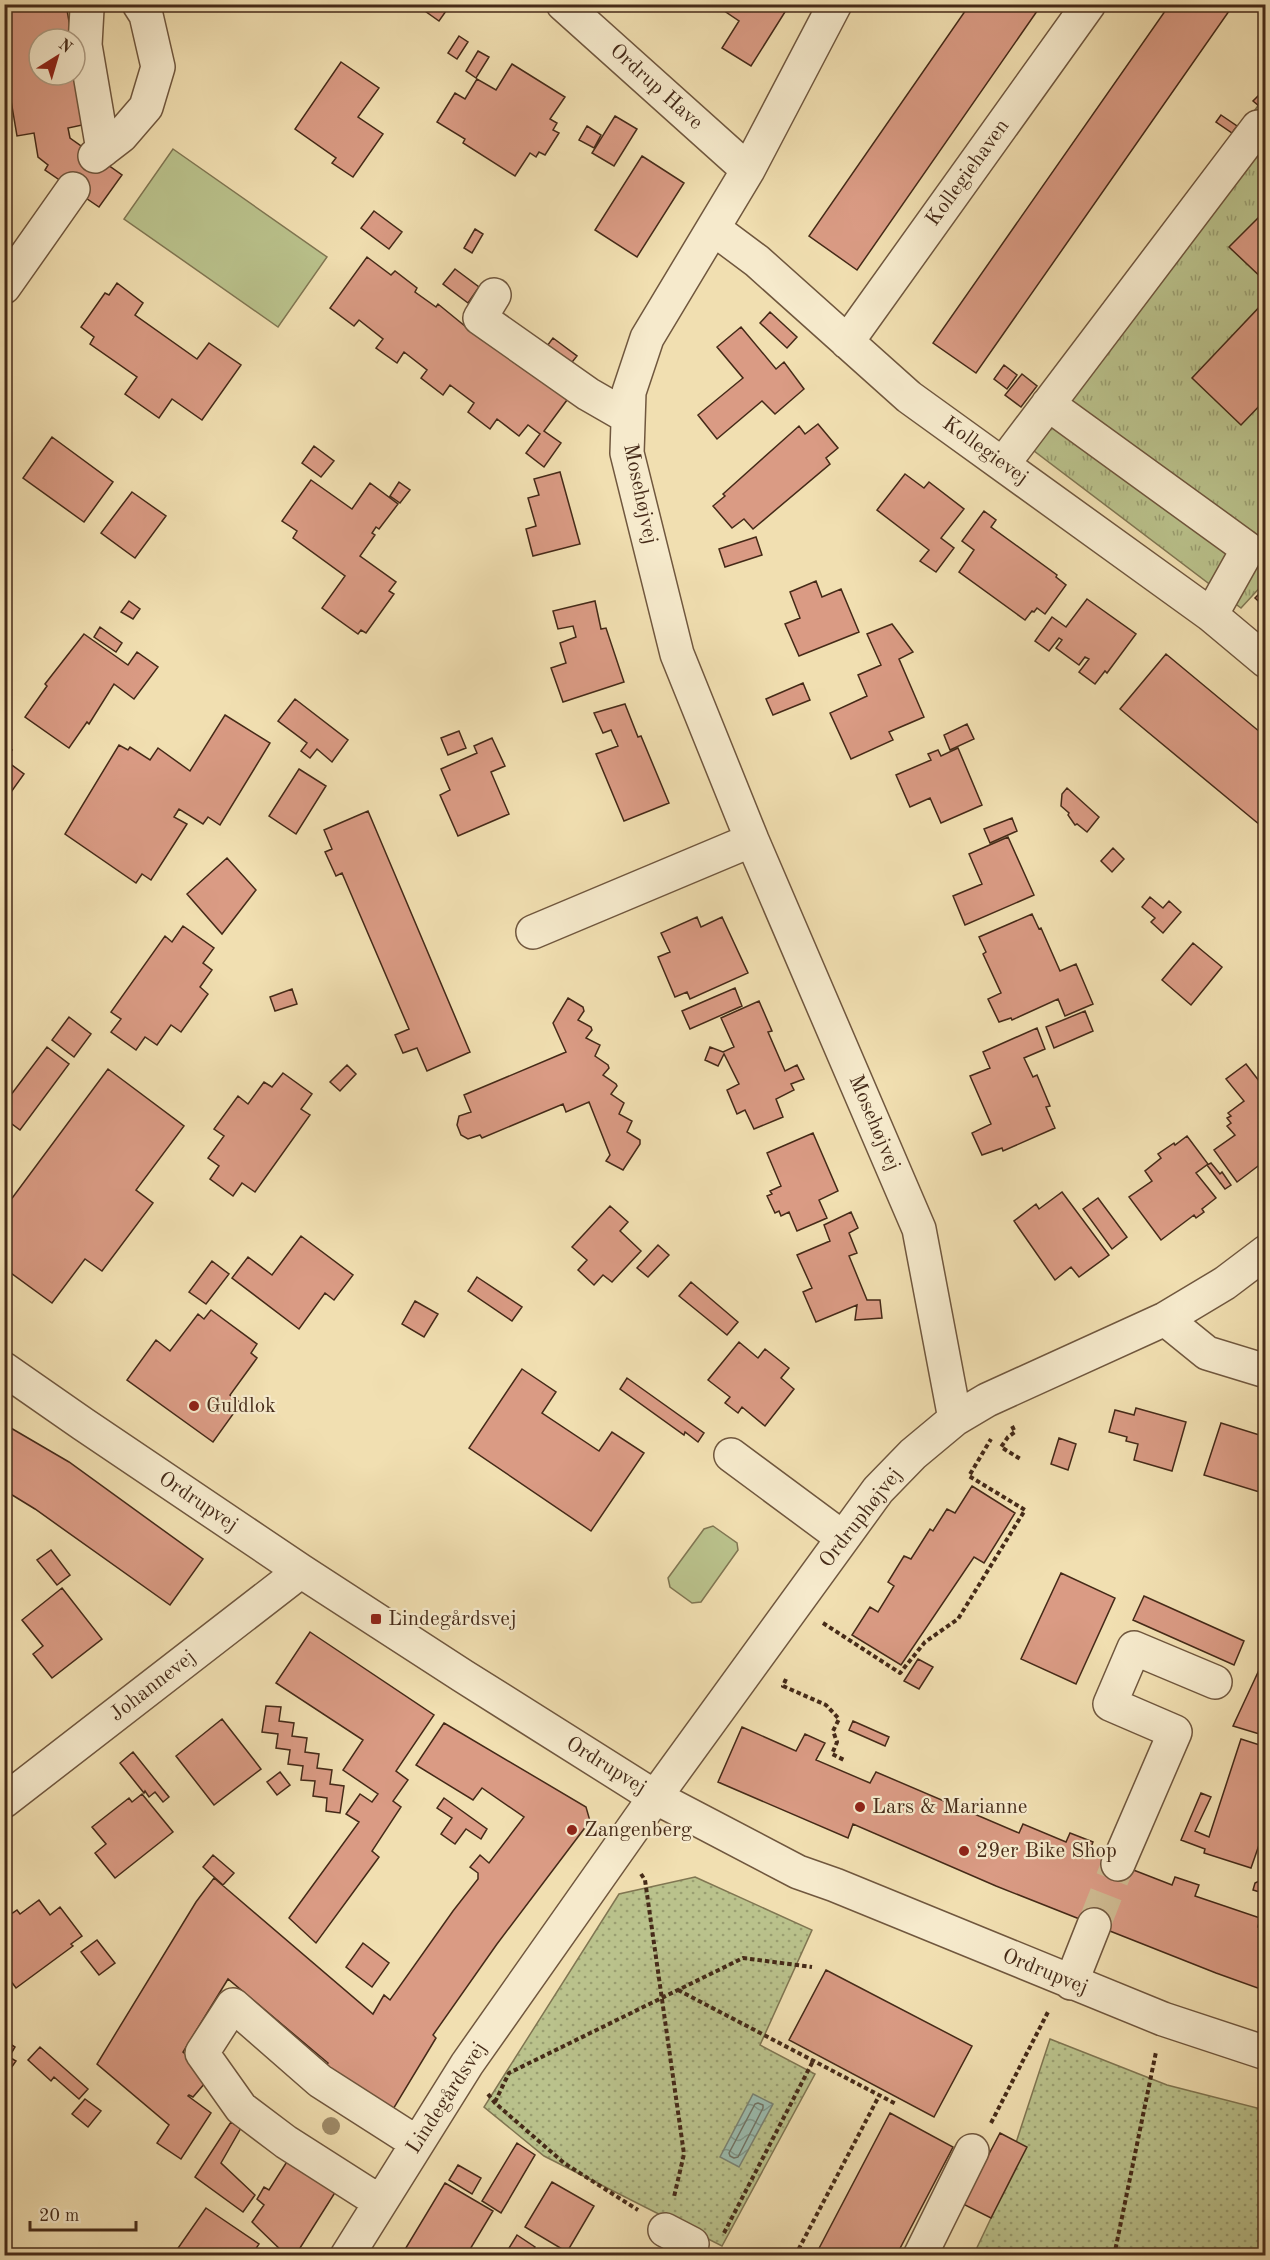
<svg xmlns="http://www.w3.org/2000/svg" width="1270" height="2260" viewBox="0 0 1270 2260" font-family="'Old Standard TT',serif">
	<defs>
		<pattern id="grass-tufts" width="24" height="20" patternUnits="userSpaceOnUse" patternTransform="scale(1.5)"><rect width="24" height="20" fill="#bac28c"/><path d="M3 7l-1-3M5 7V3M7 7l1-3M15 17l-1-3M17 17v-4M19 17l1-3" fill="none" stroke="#999e71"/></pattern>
		<pattern id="park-dots" width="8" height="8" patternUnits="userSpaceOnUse" patternTransform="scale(1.5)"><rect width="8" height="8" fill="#bac28c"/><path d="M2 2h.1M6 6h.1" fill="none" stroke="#999e71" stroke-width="1.8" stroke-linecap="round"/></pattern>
		<pattern id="water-waves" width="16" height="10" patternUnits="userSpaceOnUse" patternTransform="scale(1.5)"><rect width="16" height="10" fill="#9bbcaf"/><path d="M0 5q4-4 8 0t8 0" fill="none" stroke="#80998d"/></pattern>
	</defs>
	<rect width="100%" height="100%" fill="#f1dfb1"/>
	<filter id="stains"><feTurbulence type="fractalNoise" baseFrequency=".00333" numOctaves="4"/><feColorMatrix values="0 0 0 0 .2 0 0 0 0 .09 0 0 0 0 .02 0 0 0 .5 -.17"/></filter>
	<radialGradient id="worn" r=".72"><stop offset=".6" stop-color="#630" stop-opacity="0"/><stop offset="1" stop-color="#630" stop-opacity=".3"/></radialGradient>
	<path fill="url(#grass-tufts)" stroke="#807652" stroke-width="1.5" d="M1265,96V582L1241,608L1017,438Z"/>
	<path fill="url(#park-dots)" stroke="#807652" stroke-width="1.5" d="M695,1877L812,1930L760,2045L815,2074L722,2246L544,2156L484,2107L619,1894Z
		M1050,2039L1167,2085L1265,2110V2255L973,2256L992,2216Z"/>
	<path fill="#bac28c" stroke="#807652" stroke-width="1.5" d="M173,149L327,257L278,327L124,219Z
		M713,1526L737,1543L738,1550L701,1602L692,1603L670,1587L668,1578L704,1529Z"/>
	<path fill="url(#water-waves)" stroke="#798273" stroke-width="1.5" d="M753,2094L773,2104L739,2167L720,2157Z"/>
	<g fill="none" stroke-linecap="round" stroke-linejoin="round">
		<path stroke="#707364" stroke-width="1.5" d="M758,2103L763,2105V2108L738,2157L734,2158L730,2156L729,2153L755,2104Z"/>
	</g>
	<path fill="#da9b84" stroke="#452a18" stroke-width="1.5" d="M4,4H66L72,39H39V75H75L87,124L68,128L70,138L122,175L99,207L45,170L48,165L38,157L34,133L17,136L4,59Z
		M415,4H451L439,21Z
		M714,4H790L751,66L722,48L739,21Z
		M970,4H1042L857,270L809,236Z
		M1170,4H1234L976,373L933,343Z
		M459,36L468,42L457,59L448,53Z
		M478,51L489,57L476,78L466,71Z
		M341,62L379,88L358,117L383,134L353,177L332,163L336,158L295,129Z
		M512,64L565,97L550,119L557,123L553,130L559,133L545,155L539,152L536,157L530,153L515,176L463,143L465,139L437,122L455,93L465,99L477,79L496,90Z
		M1266,88V112L1253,101Z
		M1221,115L1237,126L1232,133L1216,122Z
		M615,116L637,129L614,166L592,153Z
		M587,126L601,135L594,148L579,140Z
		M642,156L684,183L637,257L595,230Z
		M1266,210V282L1229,247Z
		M374,211L402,232L389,249L361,228Z
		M475,229L483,234L472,253L464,248Z
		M367,257L391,275L395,271L417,288L415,292L436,307L438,304L482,340L485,337L510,356L508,358L529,373L531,370L567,400L544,431L561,443L544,467L526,453L540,434L528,425L519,436L497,419L490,429L468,412L474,403L450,385L443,395L421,378L427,370L404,352L397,363L376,348L383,339L359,320L354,326L330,308Z
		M455,269L479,287L468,303L443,284Z
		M117,283L143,303L135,315L197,359L209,343L241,365L202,420L172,399L159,418L125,394L137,377L90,344L94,337L81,327L105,293L109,295Z
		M1266,300V399L1241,425L1192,378Z
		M770,312L797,337L787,348L760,323Z
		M741,327L776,369L784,362L804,389L775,414L762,401L717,439L698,415L743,378L717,347Z
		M553,338L577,356L565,371L541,354Z
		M1004,365L1017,375L1007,389L994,379Z
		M1022,374L1037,386L1021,407L1005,395Z
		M818,424L838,448L826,458L830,464L753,529L744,519L732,528L713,506L725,496L723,494L799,426L805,434Z
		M52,437L113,482L84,522L23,478Z
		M314,446L334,461L321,477L302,463Z
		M560,472L580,544L533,556L526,529L536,526L528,498L539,495L534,479Z
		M905,474L924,488L929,482L964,509L941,538L954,548L936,572L920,561L929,550L877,510Z
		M311,480L352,509L370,483L398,504L379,529L376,527L372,533L375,535L360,556L396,582L389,591L394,594L366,633L361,630L358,634L322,608L345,576L293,538L297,531L282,521Z
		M399,482L410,490L400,503L390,496Z
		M132,492L166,516L135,558L101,533Z
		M984,511L996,520L991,527L1057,575L1056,577L1066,585L1045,614L1037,608L1034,612L1032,611L1025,620L959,572L974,550L962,541Z
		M756,537L762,555L725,567L719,549Z
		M816,581L822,597L841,589L859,632L799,656L785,624L800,618L790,592Z
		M1266,587V608L1255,598Z
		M1087,599L1136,634L1107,673L1105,671L1095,684L1079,672L1089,659L1085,657L1079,665L1056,648L1062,640L1059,638L1049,651L1035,641L1052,617L1066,627Z
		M129,601L140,609L133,619L121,612Z
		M595,601L601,629L606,628L624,682L563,702L551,668L566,663L560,643L576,637L573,626L558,629L553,611Z
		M892,624L913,652L899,659L924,717L889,732L893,740L851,759L830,713L867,696L858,675L881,665L867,634Z
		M100,627L122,643L116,652L94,637Z
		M84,634L128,665L137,652L158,667L134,699L114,684L89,724L87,722L69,748L25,717L47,686L45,684Z
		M1166,654L1266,737V830L1120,709Z
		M803,683L810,700L773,715L766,699Z
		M295,699L348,740L332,762L317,749L310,758L301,751L307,743L278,721Z
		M625,704L638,737L641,736L669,803L624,821L596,754L618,746L611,730L603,733L594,713Z
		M225,715L270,743L220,825L208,817L203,824L179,809L174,817L187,824L151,880L142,874L136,883L65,834L119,745L128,750L130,747L150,760L158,748L190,771Z
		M967,724L974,739L950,750L944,735Z
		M459,731L466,748L448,755L441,738Z
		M492,738L505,766L491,772L509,814L458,836L440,795L450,790L441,769L477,753L474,746Z
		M4,745L12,750L5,760L24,774L4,802Z
		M958,748L982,805L941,823L930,798L910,807L896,775L931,760L928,754L938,750L941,756Z
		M299,769L326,786L296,834L269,816Z
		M1067,788L1099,817L1087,832L1077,824L1075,825L1068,815L1069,813L1061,806L1062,794Z
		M368,811L470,1052L427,1071L417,1048L403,1053L395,1035L409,1029L342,873L336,876L325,852L332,849L324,830Z
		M1012,818L1017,831L990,843L984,829Z
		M1008,837L1034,895L965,925L953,896L982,884L969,854Z
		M1113,848L1124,859L1112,872L1101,861Z
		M227,858L256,890L222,934L187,894Z
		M1150,897L1163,908L1169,901L1181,912L1163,933L1151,922L1155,918L1142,907Z
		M1032,914L1039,929L1041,928L1060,971L1076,964L1093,1004L1065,1016L1058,999L1012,1020L1011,1018L999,1022L988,999L1001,993L983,954L986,952L979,937Z
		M697,917L701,927L722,917L748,973L690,999L687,992L675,997L658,957L670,952L661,933Z
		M183,926L214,948L203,963L212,970L200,987L208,994L181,1032L171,1025L157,1045L145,1037L136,1050L111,1032L121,1019L111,1012L165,936L172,942Z
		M1193,943L1222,967L1191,1005L1162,980Z
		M735,988L742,1006L690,1029L682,1011Z
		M292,989L297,1004L275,1011L270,997Z
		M568,998L583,1007L584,1011L578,1020L591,1027L592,1030L586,1038L600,1045L595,1056L608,1065L609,1068L603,1075L616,1084L617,1086L611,1094L624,1103L619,1114L632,1121L627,1132L640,1140V1144L623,1170L606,1161L610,1155L589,1102L566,1112L563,1104L482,1138L480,1135L468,1139L461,1135L457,1125L459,1116L471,1112L464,1095L566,1052L553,1023Z
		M759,1001L772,1031L768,1032L785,1071L797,1065L804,1079L791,1084L794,1090L776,1099L783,1117L754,1129L745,1110L737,1114L727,1090L739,1084L724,1054L718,1066L705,1060L710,1047L723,1052L734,1047L721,1018Z
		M1085,1011L1093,1031L1054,1048L1046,1027Z
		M69,1017L91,1034L74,1057L52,1040Z
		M1037,1028L1045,1049L1024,1058L1033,1077L1037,1075L1050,1106L1046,1107L1055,1128L1003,1151L1002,1148L982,1155L972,1133L991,1124L970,1076L990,1068L983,1052Z
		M47,1047L69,1064L20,1130L4,1118V1104Z
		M1246,1064L1266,1090V1160L1237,1182L1214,1150L1235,1135L1227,1126L1231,1123L1227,1118L1231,1116L1228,1113L1244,1101L1226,1079Z
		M347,1065L356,1074L340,1091L330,1082Z
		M108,1069L184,1126L136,1190L153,1203L102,1271L85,1259L52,1303L4,1268V1209Z
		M283,1073L312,1094L301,1109L310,1115L255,1192L242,1183L233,1196L210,1179L219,1166L208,1158L224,1136L214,1129L238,1096L248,1104L264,1082L272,1087Z
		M813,1133L838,1191L819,1200L827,1218L797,1231L789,1212L781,1216L779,1211L775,1213L767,1196L772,1194L770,1191L781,1186L767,1153Z
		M1187,1136L1208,1164L1196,1173L1216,1198L1202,1209L1204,1212L1196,1218L1194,1215L1161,1240L1129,1197L1152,1181L1145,1171L1161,1158L1158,1154L1174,1143L1175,1145Z
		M1211,1163L1220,1174L1222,1172L1231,1185L1225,1189L1207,1165Z
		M1062,1192L1109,1255L1079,1277L1071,1267L1055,1280L1014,1221L1036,1204L1039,1209Z
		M1098,1198L1127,1237L1112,1249L1083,1209Z
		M610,1206L628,1222L620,1231L641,1251L612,1282L603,1275L594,1285L578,1270L587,1260L572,1247Z
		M851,1212L858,1228L849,1233L857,1253L849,1256L867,1300H880L882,1318L855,1320L857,1305L816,1322L803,1292L812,1288L797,1255L830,1241L824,1225Z
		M301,1236L353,1275L334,1300L325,1293L299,1329L232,1278L248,1257L272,1275Z
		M658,1245L669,1255L648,1277L637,1268Z
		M212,1261L229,1274L206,1304L189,1292Z
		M477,1277L522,1307L512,1321L468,1291Z
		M691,1282L738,1322L727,1335L679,1296Z
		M415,1301L438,1314L424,1337L402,1324Z
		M211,1310L257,1344L251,1353L257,1358L230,1395L241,1403L213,1442L127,1380L156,1340L170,1351L198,1314L204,1319Z
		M739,1342L758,1358L765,1349L789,1368L781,1378L794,1389L765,1426L742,1407L738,1413L725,1403L730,1397L708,1380Z
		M522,1369L556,1392L542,1413L599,1451L612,1432L644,1453L591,1531L469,1448Z
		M627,1378L704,1433L698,1442L685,1432L684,1435L620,1389Z
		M1136,1408L1186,1422L1172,1471L1134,1460L1138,1444L1126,1441L1127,1437L1109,1432L1115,1410L1134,1415Z
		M1221,1423L1266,1437V1494L1204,1475Z
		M4,1424L69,1462L203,1559L170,1605L35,1509L4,1490Z
		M1059,1438L1076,1444L1068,1470L1051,1464Z
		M972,1486L1015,1513L984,1563L974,1557L901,1665L852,1635L870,1607L878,1612L894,1586L888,1582L904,1556L911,1559L930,1529L933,1531L947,1509L955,1513Z
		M51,1550L70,1575L57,1585L37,1560Z
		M1061,1573L1115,1598L1076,1684L1021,1659Z
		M62,1588L102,1639L52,1678L33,1654L43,1646L22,1620Z
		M1144,1596L1244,1641L1234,1665L1133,1620Z
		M310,1632L434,1715L396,1771L408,1780L393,1801L401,1807L372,1851L379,1857L316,1943L289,1918L359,1822L346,1814L360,1794L372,1802L378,1794L343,1770L363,1740L276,1683Z
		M1266,1655V1736L1233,1726Z
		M918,1659L933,1667L919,1689L904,1681Z
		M266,1706L281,1707L279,1721L294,1723L292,1736L307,1738L305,1752L319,1754L317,1768L332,1770L330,1784L344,1786L340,1813L326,1811L327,1798L313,1796L315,1781L301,1780L303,1766L288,1764L290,1750L276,1748L278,1734L262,1732Z
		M222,1719L261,1769L214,1805L176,1756Z
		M853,1721L889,1737L885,1746L849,1730Z
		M444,1723L586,1807L590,1821L497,1944L433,2035L436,2038L389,2116L325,2066L328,2063L228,1979L183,2052L211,2076L193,2097L189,2095L188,2096L211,2113L181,2159L157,2143L169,2125L97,2064L196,1902L214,1878L373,2014L384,1995L390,2000L453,1911L478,1879V1873L470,1867L480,1855L489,1863L524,1817L482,1788L473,1800L416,1765Z
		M742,1727L796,1751L805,1734L825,1743L816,1760L870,1783L876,1772L1019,1833L1023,1824L1066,1842L1070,1833L1093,1842L1089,1852L1118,1864L1172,1885L1175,1877L1199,1885L1195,1896L1260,1918L1258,1927L1266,1929V1991L1216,1973L996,1886L853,1824L848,1838L718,1782Z
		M1241,1739L1266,1747V1825L1251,1868L1204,1853L1205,1849L1181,1840L1201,1793L1211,1797L1195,1831L1209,1837Z
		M133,1752L169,1797L163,1802L155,1792L149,1797L145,1791L144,1793L120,1763Z
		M280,1772L290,1785L277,1795L267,1782Z
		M142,1794L173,1832L115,1878L95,1853L106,1844L92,1827L129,1798L132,1802Z
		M444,1798L487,1829L481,1839L466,1829L455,1844L441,1834L452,1818L437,1808Z
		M213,1855L234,1873L223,1885L203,1867Z
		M1263,1879L1266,1880V1894L1253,1890L1255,1883Z
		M39,1900L50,1915L60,1907L82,1936L71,1944L73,1946L16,1988L4,1972V1919L17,1910L20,1914Z
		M97,1940L115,1963L99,1975L81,1952Z
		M363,1943L389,1963L372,1987L346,1967Z
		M826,1970L972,2046L934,2117L789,2040Z
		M4,2040L15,2047L9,2057L16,2061L4,2078Z
		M40,2047L88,2089L79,2099L54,2077L51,2081L28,2060Z
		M85,2099L101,2111L88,2127L72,2114Z
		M890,2113L953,2147L896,2256H815Z
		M231,2122L241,2128L221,2163L255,2195L243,2212L195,2177Z
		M1000,2133L1027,2147L991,2218L963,2204Z
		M517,2143L535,2155L501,2213L482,2201Z
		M288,2160L336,2191L295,2256H287L252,2222L264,2205L257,2199L264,2187L269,2190Z
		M458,2165L481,2178L472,2194L449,2180Z
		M552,2182L594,2206L567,2252L525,2227Z
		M445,2183L493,2211L466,2256H401Z
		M206,2208L259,2244L251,2256H183L176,2251Z
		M517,2235L535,2247L530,2256H522L509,2248Z"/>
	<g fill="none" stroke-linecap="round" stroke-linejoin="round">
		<path stroke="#cfbb92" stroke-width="33" stroke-dasharray="33 16" stroke-linecap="butt" d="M1094,1925L1118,1864"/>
		<defs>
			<path id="minor" d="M89,4L87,9L85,45L103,150
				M563,4L748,170
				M835,4L748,170L647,338L629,392L627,453L677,654L752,840L919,1229L955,1419
				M95,156L121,136L146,107L158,67L146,15L139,4
				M714,229L757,261L909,397L1211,615L1266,661
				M4,287L73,189
				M494,295L480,318L588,394L628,417
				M847,342L1089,4
				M1048,404L1248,549L1211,615
				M1003,464L1258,127L1266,133
				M533,932L752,840
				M1165,1319L1207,1353L1266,1371
				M4,1369L83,1424L301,1571L463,1676L655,1797L798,1872L835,1885L1163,2019L1266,2053
				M731,1455L843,1538
				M4,1801L301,1571
				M1118,1864L1175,1732L1110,1704L1134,1648L1215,1682
				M1071,1983L1094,1925
				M380,2202L286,2142L241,2108L202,2053L233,2005L320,2081L417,2143
				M665,2230L692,2244L686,2256
				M347,2256L467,2064L655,1797L878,1490L913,1454L955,1419L987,1400L1165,1319L1225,1283L1266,1252
				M920,2256L972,2151"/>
		</defs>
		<use href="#minor" stroke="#70573e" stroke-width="36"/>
		<path stroke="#452a18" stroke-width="4" stroke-dasharray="4.5 3" stroke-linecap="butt" d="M1012,1426L1015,1432L1008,1437L1001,1447L1022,1460
			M823,1623L900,1673L925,1642L958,1619L1025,1510L969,1476L991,1439
			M786,1679L783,1686L826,1705L839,1719L833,1731L837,1742L832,1754L844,1760
			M641,1874L645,1880L684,2154L674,2197
			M678,1990L896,2104
			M488,2094L495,2103L564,2163L638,2210
			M495,2102L509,2073L743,1958L812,1967
			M991,2123L1049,2010
			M724,2233L813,2061
			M795,2256L879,2096
			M1114,2256L1156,2052"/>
		<use href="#minor" stroke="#f6eacc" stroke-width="33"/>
	</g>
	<circle fill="#9f8c6a" cx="331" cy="2126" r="9"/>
	<g fill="#8f2418" stroke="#f6eacc" stroke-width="2">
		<circle cx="194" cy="1406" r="6"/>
		<rect x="370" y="1613" width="12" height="12" rx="3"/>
		<circle cx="860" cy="1807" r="6"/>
		<circle cx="572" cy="1830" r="6"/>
		<circle cx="964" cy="1851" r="6"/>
	</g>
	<g text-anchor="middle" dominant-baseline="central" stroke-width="4.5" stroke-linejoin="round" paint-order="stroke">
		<g font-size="21" fill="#452a18" stroke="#f6eacc">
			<text transform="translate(656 87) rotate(42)">Ordrup Have</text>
			<text transform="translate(968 173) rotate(-54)">Kollegiehaven</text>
			<text transform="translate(985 451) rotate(36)">Kollegievej</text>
			<text transform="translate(640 494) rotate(78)">Mosehøjvej</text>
			<text transform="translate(874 1123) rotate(67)">Mosehøjvej</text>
			<text transform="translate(198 1502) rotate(34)">Ordrupvej</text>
			<text transform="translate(861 1518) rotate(-52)">Ordruphøjvej</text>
			<text transform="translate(153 1686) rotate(-38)">Johannevej</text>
			<text transform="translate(606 1766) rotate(32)">Ordrupvej</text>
			<text transform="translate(1045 1972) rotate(22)">Ordrupvej</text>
			<text transform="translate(447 2098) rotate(-57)">Lindegårdsvej</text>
		</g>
		<g font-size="21" fill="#452a18" stroke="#f6eacc" text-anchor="start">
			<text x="206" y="1406">Guldlok</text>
			<text x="388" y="1619">Lindegårdsvej</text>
			<text x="872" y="1807">Lars &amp; Marianne</text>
			<text x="584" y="1830">Zangenberg</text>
			<text x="976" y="1851">29er Bike Shop</text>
		</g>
	</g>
	<rect width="1270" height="2260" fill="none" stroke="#f1dfb1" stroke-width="24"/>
	<rect x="6" y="6" width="1258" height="2248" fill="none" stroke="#452a18" stroke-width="3"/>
	<rect x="12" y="12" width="1246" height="2236" fill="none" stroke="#452a18" stroke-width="1.5"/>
	<g transform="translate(57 57) rotate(37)"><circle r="28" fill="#f6eacc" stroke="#af9d84" stroke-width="1.5"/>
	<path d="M0-4.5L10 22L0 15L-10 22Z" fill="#8f2418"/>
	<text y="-9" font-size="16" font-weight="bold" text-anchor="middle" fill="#452a18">N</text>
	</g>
	<path d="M30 2221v9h106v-9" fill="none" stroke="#452a18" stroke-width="3"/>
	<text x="39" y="2221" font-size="18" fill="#452a18" stroke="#f6eacc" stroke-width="4.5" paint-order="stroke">20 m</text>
	<rect width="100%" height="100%" filter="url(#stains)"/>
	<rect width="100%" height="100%" fill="url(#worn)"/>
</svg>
